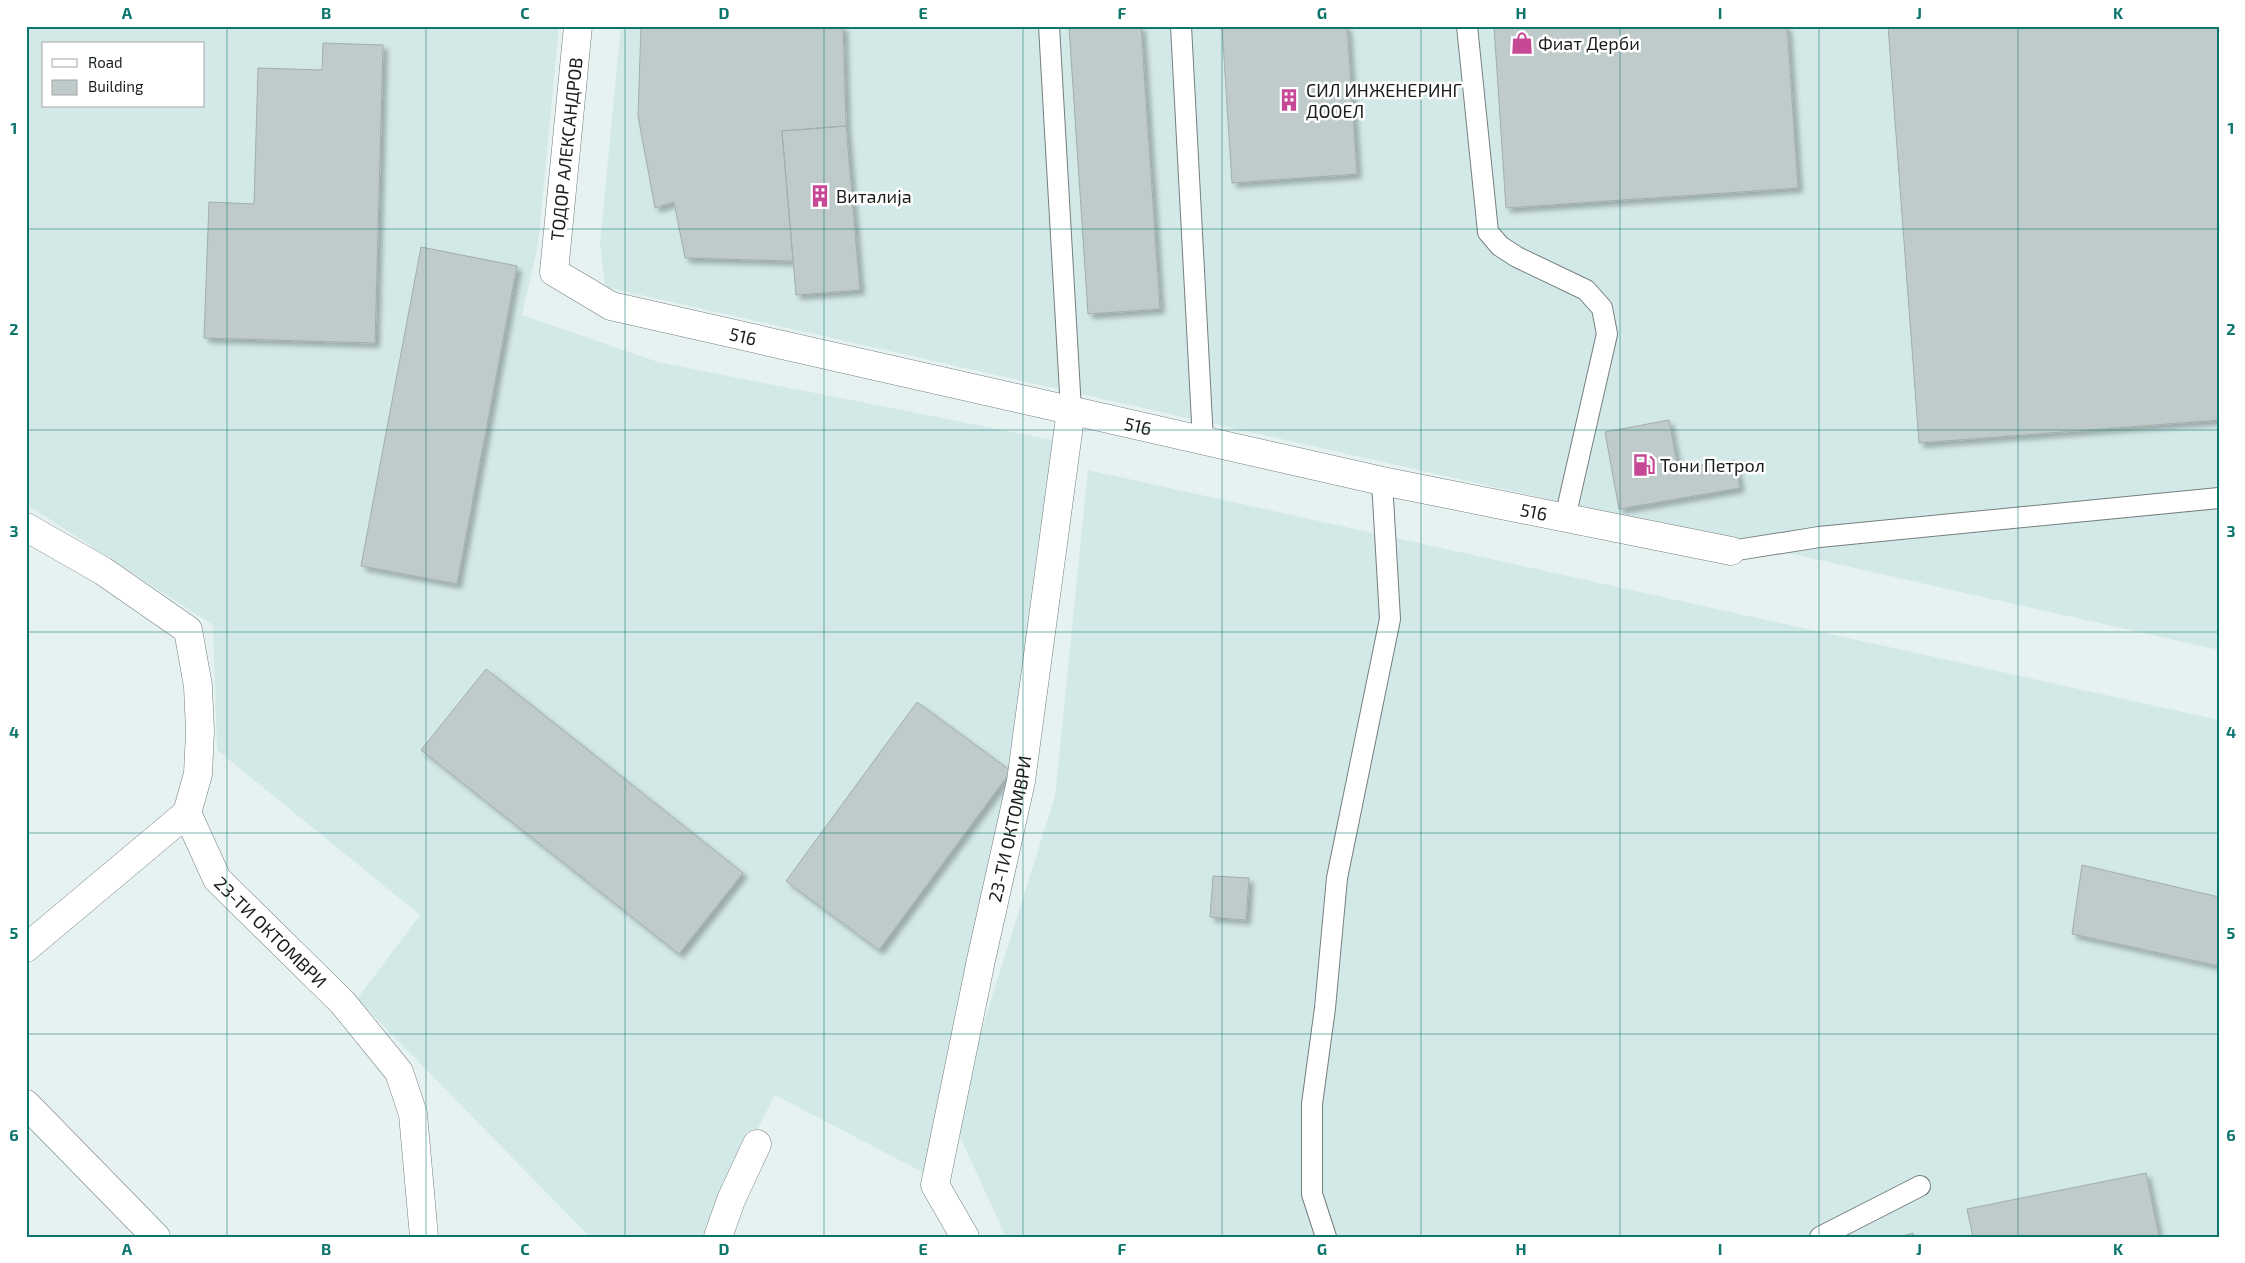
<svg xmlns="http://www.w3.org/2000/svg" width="2245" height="1263" viewBox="0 0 2245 1263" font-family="'Exo 2',sans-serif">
	<defs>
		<filter id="shadow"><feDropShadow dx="4.5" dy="4.5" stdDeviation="2.5" flood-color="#0004"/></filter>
	</defs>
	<rect width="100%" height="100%" fill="#e6f2f1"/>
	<path fill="#d3e9e8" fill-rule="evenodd" d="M26,26H559L538,245L522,315L658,362L1058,441L1012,774L924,1173L775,1095L724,1195L705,1237H590L357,999L420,915L217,750L213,625L26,504ZM44,44H204V106H44Z
		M621,26H2219V650L605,287L600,243Z
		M1088,470L2219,720V1237H1003L1004,1233L953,1121L1055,796Z"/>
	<path fill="#bfcbca" stroke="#a2aead" filter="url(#shadow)" d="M641,26H843L846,126L782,131L793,261L685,258L674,202L655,208L638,116Z
		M1069,26H1141L1160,309L1088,314Z
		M1222,26H1347L1357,174L1232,183Z
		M1494,26H1787L1798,188L1506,208Z
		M1888,26H2219V420L1919,443Z
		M323,43L383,45L375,343L204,338L209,202L254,204L258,68L322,70Z
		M846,126L860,290L796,295L782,131Z
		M421,247L517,266L457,584L361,566Z
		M1669,420L1678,469L1735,460L1740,488L1619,509L1605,432Z
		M486,669L743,873L679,954L421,750Z
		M917,702L1011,771L879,950L786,881Z
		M2082,865L2219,897V966L2072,934Z
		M1213,876L1249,878L1246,920L1210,917Z
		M2146,1173L2159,1237H1973L1967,1209Z
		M1913,1233L1914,1237H1899Z"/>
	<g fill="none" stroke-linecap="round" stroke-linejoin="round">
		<defs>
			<path id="lane" d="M1049,26L1071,410
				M1181,26L1203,441
				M1467,26L1488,232L1500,246L1517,257L1586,290L1602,308L1607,334L1565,518
				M1731,551L1819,537L2219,498
				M1326,1237L1312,1194V1104L1325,1008L1337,878L1390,619L1382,481
				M1820,1237L1920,1186"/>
			<g id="street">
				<path id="s1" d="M578,26L554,272L611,306L1382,481L1731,551"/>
				<path d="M26,527L103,571L188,630L198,686L200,731L198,774L187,813"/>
				<path id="s2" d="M187,813L217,879L343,1003L399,1072L413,1114L424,1237"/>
				<path d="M26,948L187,813"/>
				<path d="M26,1104L156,1237"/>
				<path d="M718,1237L731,1200L757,1144"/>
				<path id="s3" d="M965,1237L935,1185L981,960L1021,781L1071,410"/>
			</g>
		</defs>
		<use href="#lane" stroke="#747f7e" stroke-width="22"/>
		<use href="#street" stroke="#747f7e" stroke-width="29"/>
		<use href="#lane" stroke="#fff" stroke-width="20"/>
		<use href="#street" stroke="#fff" stroke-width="28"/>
	</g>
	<path fill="none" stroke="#0f766e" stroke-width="1" stroke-opacity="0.55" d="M227,26V1237M426,26V1237M625,26V1237M824,26V1237M1023,26V1237M1222,26V1237M1421,26V1237M1620,26V1237M1819,26V1237M2018,26V1237M26,229H2219M26,430H2219M26,632H2219M26,833H2219M26,1034H2219"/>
	<defs>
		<symbol id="shop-bare" viewBox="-9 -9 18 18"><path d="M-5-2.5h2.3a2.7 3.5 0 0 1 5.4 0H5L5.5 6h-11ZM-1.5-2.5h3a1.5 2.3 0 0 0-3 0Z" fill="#c74996" stroke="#fff" stroke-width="2.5" paint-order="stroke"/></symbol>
		<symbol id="building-bare" viewBox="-9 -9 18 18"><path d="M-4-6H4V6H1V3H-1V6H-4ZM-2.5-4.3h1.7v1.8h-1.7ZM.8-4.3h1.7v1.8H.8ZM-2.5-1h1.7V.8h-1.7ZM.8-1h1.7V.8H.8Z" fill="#c74996" stroke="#fff" stroke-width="2.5" paint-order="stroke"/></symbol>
		<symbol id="fuel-bare" viewBox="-9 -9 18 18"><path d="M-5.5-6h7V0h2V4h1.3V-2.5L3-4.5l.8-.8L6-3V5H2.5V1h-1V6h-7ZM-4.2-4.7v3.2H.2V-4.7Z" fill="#c74996" stroke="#fff" stroke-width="2.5" paint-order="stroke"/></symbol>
	</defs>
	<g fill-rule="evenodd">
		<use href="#shop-bare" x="1506" y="27" width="32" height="32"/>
		<use href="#building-bare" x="1273" y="84" width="32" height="32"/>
		<use href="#building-bare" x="804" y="180" width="32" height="32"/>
		<use href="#fuel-bare" x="1628" y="449" width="32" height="32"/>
	</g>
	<g text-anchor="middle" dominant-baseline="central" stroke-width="5" stroke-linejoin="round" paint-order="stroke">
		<g font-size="18" fill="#191e1d" stroke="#fff" text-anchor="start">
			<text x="1538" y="43">Фиат Дерби</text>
			<text x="1306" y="90">СИЛ ИНЖЕНЕРИНГ<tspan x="1306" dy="21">ДООЕЛ</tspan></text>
			<text x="836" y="196">Виталија</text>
			<text x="1660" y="465">Тони Петрол</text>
		</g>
		<g font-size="18" fill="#191e1d" stroke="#fff">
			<text transform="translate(566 149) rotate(-84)">ТОДОР АЛЕКСАНДРОВ</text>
			<text stroke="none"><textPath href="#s1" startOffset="449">516</textPath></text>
			<text stroke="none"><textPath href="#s1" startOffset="854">516</textPath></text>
			<text stroke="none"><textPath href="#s1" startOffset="1259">516</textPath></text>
			<text stroke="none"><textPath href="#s3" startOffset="424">23-ТИ ОКТОМВРИ</textPath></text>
			<text stroke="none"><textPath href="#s2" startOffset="148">23-ТИ ОКТОМВРИ</textPath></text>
		</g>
	</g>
	<rect width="2245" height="1263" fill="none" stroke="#ffffff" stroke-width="55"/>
	<rect x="42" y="42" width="162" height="65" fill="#ffffff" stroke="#a3a5a5"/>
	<rect x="52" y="59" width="25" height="8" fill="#ffffff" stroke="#a3a5a5"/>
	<text x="88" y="68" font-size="15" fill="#191e1d">Road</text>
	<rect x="52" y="80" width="25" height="15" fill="#bfcbca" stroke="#a3a5a5"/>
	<text x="88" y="92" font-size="15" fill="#191e1d">Building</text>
	<rect x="28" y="28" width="2190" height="1208" fill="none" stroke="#0f766e" stroke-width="2"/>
	<g font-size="16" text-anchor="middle" font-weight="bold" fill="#0f766e">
		<text x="127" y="19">A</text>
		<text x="326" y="19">B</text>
		<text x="525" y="19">C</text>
		<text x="724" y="19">D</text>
		<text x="923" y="19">E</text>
		<text x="1122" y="19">F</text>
		<text x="1322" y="19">G</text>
		<text x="1521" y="19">H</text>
		<text x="1720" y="19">I</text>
		<text x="1919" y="19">J</text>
		<text x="2118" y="19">K</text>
		<text x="14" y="134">1</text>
		<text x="2231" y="134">1</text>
		<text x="14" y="335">2</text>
		<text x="2231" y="335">2</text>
		<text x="14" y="537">3</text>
		<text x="2231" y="537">3</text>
		<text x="14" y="738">4</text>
		<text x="2231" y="738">4</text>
		<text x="14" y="939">5</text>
		<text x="2231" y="939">5</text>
		<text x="14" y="1141">6</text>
		<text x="2231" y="1141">6</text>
		<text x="127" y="1255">A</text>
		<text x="326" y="1255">B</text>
		<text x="525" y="1255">C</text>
		<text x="724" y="1255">D</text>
		<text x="923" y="1255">E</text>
		<text x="1122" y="1255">F</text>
		<text x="1322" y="1255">G</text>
		<text x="1521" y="1255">H</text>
		<text x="1720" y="1255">I</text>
		<text x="1919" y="1255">J</text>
		<text x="2118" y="1255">K</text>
	</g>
</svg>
